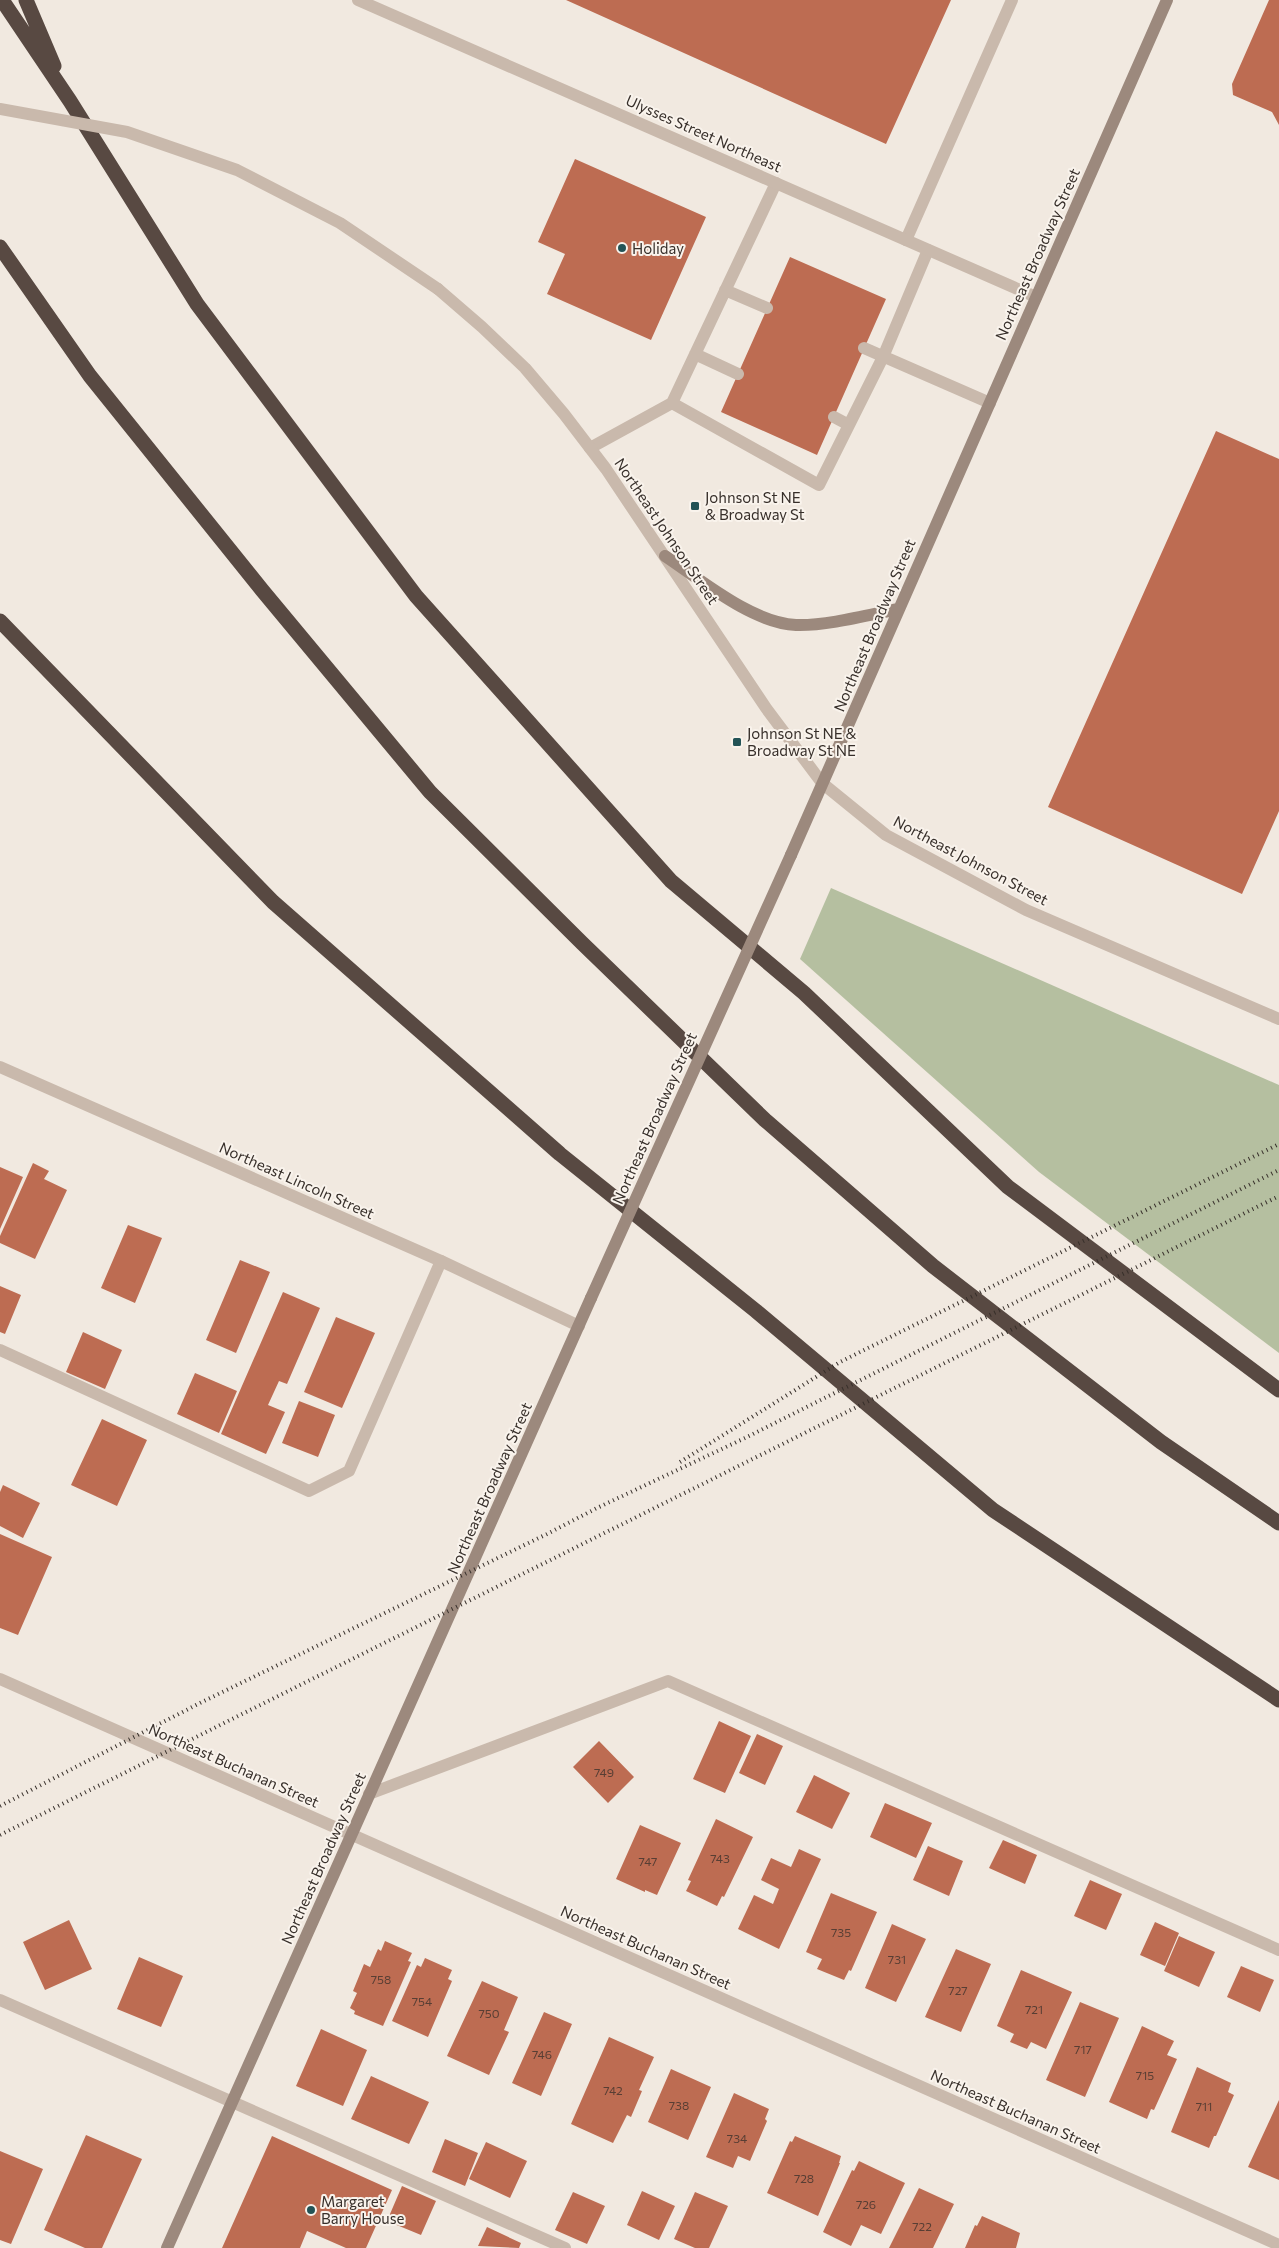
<svg xmlns="http://www.w3.org/2000/svg" width="1279" height="2248" viewBox="0 0 1279 2248" font-family="Commissioner,sans-serif">
	<rect width="100%" height="100%" fill="#f1e9e0"/>
	<path fill="#b5bfa0" d="M831,888L1279,1085V1353L1039,1172L800,959Z"/>
	<path fill="#bd6c52" d="M566,0H951L886,144Z
		M1269,0H1279V125L1272,112L1233,95L1232,84Z
		M575,159L706,217L651,340L547,294L565,254L538,242Z
		M790,257L886,299L817,455L721,412Z
		M1216,431L1279,459V811L1242,894L1048,807Z
		M33,1163L49,1171L44,1179L67,1190L35,1259L0,1243V1236Z
		M0,1167L23,1177L0,1229Z
		M128,1225L162,1238L135,1303L101,1288Z
		M240,1260L270,1272L236,1353L206,1340Z
		M0,1286L21,1295L5,1334L0,1332Z
		M283,1292L320,1308L287,1384L279,1381L268,1405L285,1412L266,1454L221,1434Z
		M336,1317L375,1333L342,1408L304,1392Z
		M83,1332L122,1350L105,1389L66,1372Z
		M195,1373L237,1391L219,1433L177,1414Z
		M299,1401L335,1415L318,1457L282,1443Z
		M102,1419L147,1440L117,1506L71,1485Z
		M3,1485L40,1503L23,1538L0,1526V1492Z
		M0,1534L52,1557L18,1635L0,1628Z
		M719,1721L751,1736L725,1793L693,1779Z
		M757,1734L783,1746L765,1785L739,1773Z
		M599,1741L634,1777L608,1803L573,1767Z
		M814,1775L850,1793L832,1829L796,1812Z
		M885,1803L932,1823L916,1858L870,1837Z
		M716,1819L753,1837L724,1897L722,1896L717,1906L686,1891L691,1881L688,1880Z
		M640,1825L681,1843L657,1895L645,1890V1892L616,1879Z
		M1003,1840L1037,1855L1025,1884L989,1868Z
		M928,1846L963,1861L949,1896L913,1880Z
		M799,1849L821,1859L779,1949L738,1929L754,1895L773,1904L779,1889L761,1880L771,1858L791,1867Z
		M1090,1880L1122,1894L1106,1930L1074,1916Z
		M831,1893L877,1912L851,1971L849,1970L844,1980L817,1969L822,1959L806,1952Z
		M69,1920L92,1969L45,1990L23,1942Z
		M1155,1922L1179,1933L1165,1966L1140,1955Z
		M892,1924L926,1939L896,2002L865,1988Z
		M1179,1936L1215,1952L1199,1987L1164,1971Z
		M385,1941L412,1953L408,1961L411,1962L383,2026L354,2014L355,2011L350,2008L357,1993L353,1991L364,1964L370,1967L378,1949L381,1951Z
		M956,1949L991,1964L961,2032L925,2017Z
		M139,1957L183,1976L161,2027L117,2009Z
		M425,1958L452,1970L448,1979L452,1981L428,2037L392,2021L417,1965L421,1967Z
		M1241,1966L1274,1980L1260,2012L1227,1997Z
		M1021,1970L1072,1992L1046,2049L1031,2042L1027,2049L1010,2042L1014,2034L997,2026Z
		M482,1981L518,1997L504,2030L509,2032L489,2075L447,2056Z
		M1080,2002L1119,2018L1085,2097L1046,2080Z
		M544,2012L572,2024L541,2096L512,2083Z
		M1142,2026L1174,2041L1167,2055L1177,2059L1154,2110L1151,2109L1147,2119L1109,2102Z
		M321,2029L367,2050L343,2106L296,2086Z
		M609,2037L654,2057L639,2090L642,2091L631,2117L627,2115L613,2143L571,2124Z
		M1197,2067L1231,2083L1228,2092L1234,2095L1216,2136H1214L1209,2148L1171,2132Z
		M671,2069L711,2087L688,2140L648,2122Z
		M371,2076L429,2102L409,2144L351,2119Z
		M734,2093L769,2109L765,2119L767,2121L750,2161L738,2156L733,2168L706,2157Z
		M1279,2100V2180L1248,2167Z
		M86,2135L142,2159L102,2248H85L44,2230Z
		M272,2136L392,2190L366,2248H346L307,2231L300,2248H222Z
		M795,2136L841,2156L839,2163H840L818,2216L767,2193L790,2141L792,2142Z
		M445,2139L478,2153L465,2186L432,2172Z
		M486,2142L527,2161L510,2198L469,2179Z
		M0,2151L43,2169L11,2244L0,2240Z
		M859,2161L905,2183L881,2234L861,2225L851,2246L823,2232L852,2170L854,2171Z
		M402,2186L436,2201L421,2235L387,2221Z
		M919,2188L954,2204L933,2248H889Z
		M642,2191L675,2206L659,2240L627,2225Z
		M573,2192L605,2206L587,2244L555,2230Z
		M695,2192L728,2206L709,2248H695L674,2239Z
		M982,2216L1020,2233L1016,2248H965L975,2225L977,2226Z
		M487,2227L521,2243L519,2248L478,2246Z"/>
	<g fill="none" stroke-linecap="round" stroke-linejoin="round">
		<path stroke="#c9b9ac" stroke-width="12" d="M906,240L1012,0
			M725,290L767,308
			M864,348L990,403
			M695,354L738,374
			M672,403L819,485L883,357L928,250
			M834,417L849,425
			M590,448L672,403L776,183
			M0,1350L309,1491L349,1471L441,1261
			M369,1794L668,1681L1279,1950
			M0,2000L565,2248"/>
		<path stroke="#c9b9ac" stroke-width="12" d="M358,0L1036,297
			M0,1067L441,1261L579,1326
			M0,1679L1279,2245"/>
		<path stroke="#c9b9ac" stroke-width="12" d="M438,289L482,327L525,368L564,414L606,469L766,708L822,783L886,835L1026,910L1279,1019"/>
		<path stroke="#9c897d" stroke-width="12" d="M665,556C701,580 752,623 796,625C826,626 868,615 898,609
			M791,855L1167,0
			M167,2248L591,1298"/>
		<path stroke="#584942" stroke-width="15" d="M2,0L70,101L197,304L416,596L671,881L804,993L1008,1187L1279,1390
			M26,0L54,66
			M0,247L90,376L262,590L430,792L582,943L765,1120L933,1266L1161,1442L1279,1523
			M0,621L273,902L560,1154L756,1311L993,1510L1279,1700"/>
		<path stroke="#372f2a" stroke-width="4" stroke-dasharray="1 4" stroke-linecap="butt" d="M680,1462L840,1362L1279,1144
			M0,1806L202,1702L547,1534L597,1508L745,1438L1279,1170
			M0,1835L1279,1196"/>
		<path stroke="#c9b9ac" stroke-width="12" d="M0,109L127,132L237,170L340,223L438,289"/>
		<path stroke="#9c897d" stroke-width="12" d="M591,1298L791,855"/>
	</g>
	<g fill="#235356" stroke="#f9f3ec" stroke-width="2">
		<circle cx="622" cy="248" r="5"/>
		<rect x="690" y="501" width="10" height="10" rx="2.5"/>
		<rect x="732" y="737" width="10" height="10" rx="2.5"/>
		<circle cx="311" cy="2210" r="5"/>
	</g>
	<g text-anchor="middle" dominant-baseline="central" stroke-width="4" stroke-linejoin="round" paint-order="stroke">
		<g font-size="12" fill="#583e34">
			<text x="604" y="1772">749</text>
			<text x="720" y="1858">743</text>
			<text x="648" y="1861">747</text>
			<text x="841" y="1932">735</text>
			<text x="897" y="1959">731</text>
			<text x="381" y="1979">758</text>
			<text x="958" y="1990">727</text>
			<text x="422" y="2001">754</text>
			<text x="1034" y="2009">721</text>
			<text x="489" y="2013">750</text>
			<text x="1083" y="2049">717</text>
			<text x="542" y="2054">746</text>
			<text x="1145" y="2075">715</text>
			<text x="613" y="2090">742</text>
			<text x="679" y="2105">738</text>
			<text x="1204" y="2106">711</text>
			<text x="737" y="2138">734</text>
			<text x="804" y="2178">728</text>
			<text x="866" y="2204">726</text>
			<text x="922" y="2226">722</text>
		</g>
		<g font-size="15" fill="#372f2a" stroke="#f9f3ec">
			<text transform="translate(704 133) rotate(24)">Ulysses Street Northeast</text>
			<text transform="translate(1037 254) rotate(-66)">Northeast Broadway Street</text>
			<text transform="translate(667 531) rotate(56)">Northeast Johnson Street</text>
			<text transform="translate(874 625) rotate(-67)">Northeast Broadway Street</text>
			<text transform="translate(971 860) rotate(28)">Northeast Johnson Street</text>
			<text transform="translate(654 1118) rotate(-66)">Northeast Broadway Street</text>
			<text transform="translate(297 1180) rotate(24)">Northeast Lincoln Street</text>
			<text transform="translate(489 1488) rotate(-66)">Northeast Broadway Street</text>
			<text transform="translate(234 1765) rotate(24)">Northeast Buchanan Street</text>
			<text transform="translate(323 1858) rotate(-66)">Northeast Broadway Street</text>
			<text transform="translate(646 1947) rotate(24)">Northeast Buchanan Street</text>
			<text transform="translate(1016 2111) rotate(24)">Northeast Buchanan Street</text>
		</g>
		<g font-size="15" fill="#372f2a" stroke="#f9f3ec" text-anchor="start">
			<text x="632" y="248">Holiday</text>
			<text x="705" y="497">Johnson St NE<tspan x="705" dy="17">&amp; Broadway St</tspan></text>
			<text x="747" y="733">Johnson St NE &amp;<tspan x="747" dy="17">Broadway St NE</tspan></text>
			<text x="321" y="2201">Margaret<tspan x="321" dy="17">Barry House</tspan></text>
		</g>
	</g>
</svg>
